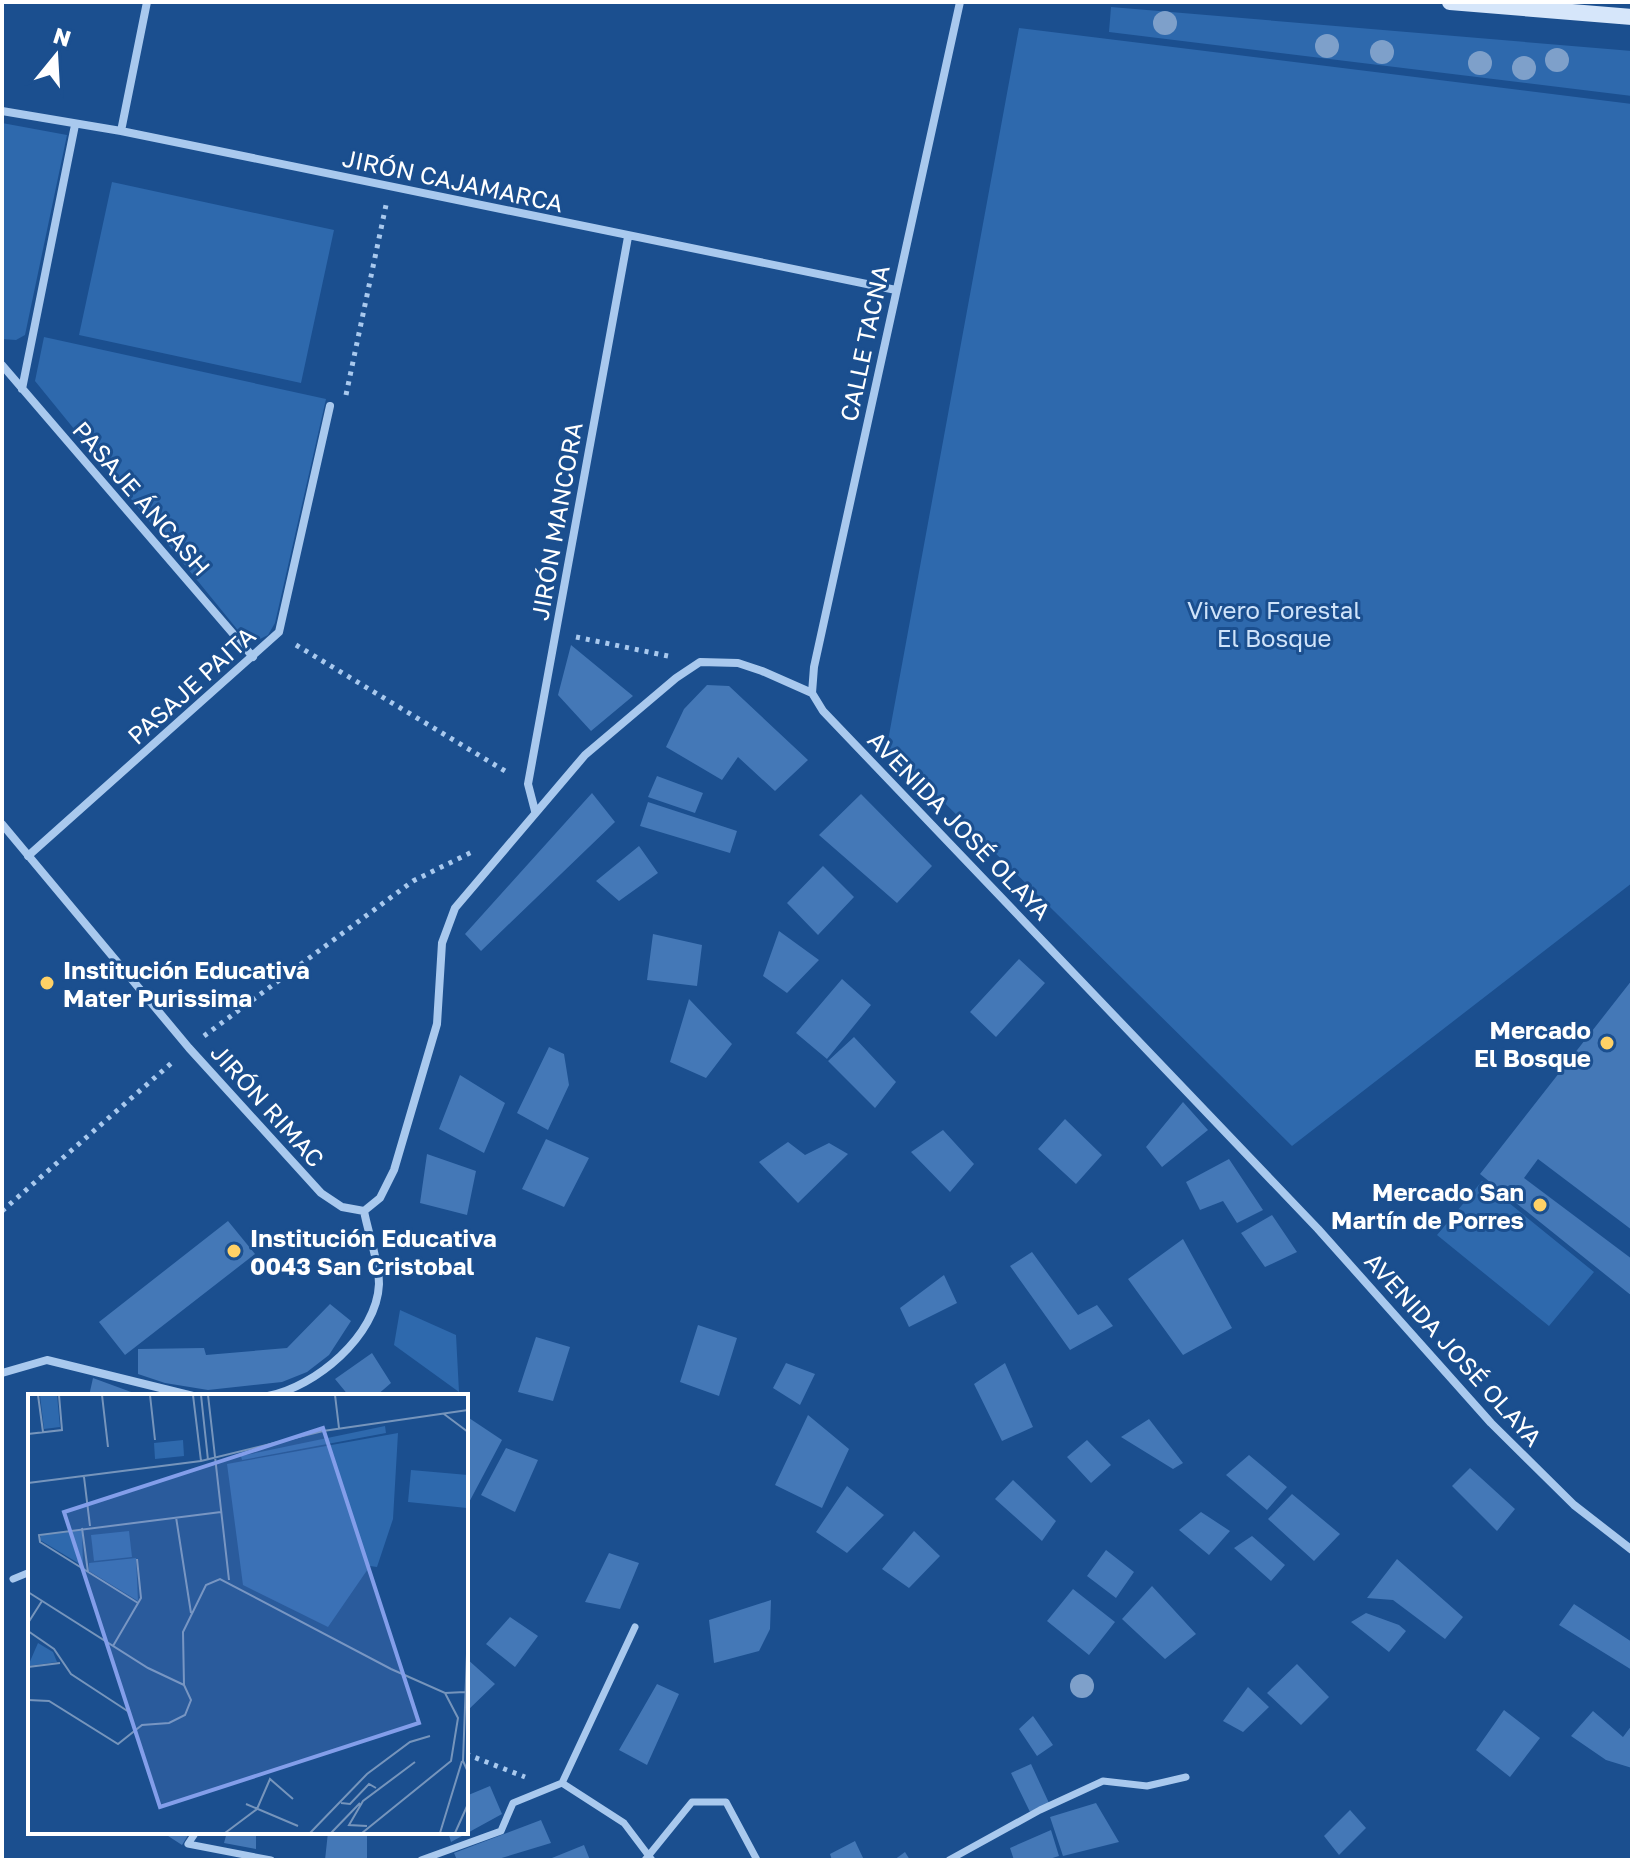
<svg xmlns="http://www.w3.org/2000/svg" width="1634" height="1862" viewBox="0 0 1634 1862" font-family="'Golos Text',sans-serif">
	<rect width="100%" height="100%" fill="#1b4f8f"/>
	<path fill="#2e69ad" d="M1111,7L1632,51V96L1109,32Z
		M1019,28L1632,104V883L1292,1146L887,746Z
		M2,123L67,135L25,335L16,340L2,339Z
		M112,182L334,230L301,383L79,335Z
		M44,337L326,399L275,623L268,635L254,642L245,639L35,381Z
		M1482,1181L1594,1272L1549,1326L1437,1235Z
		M400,1310L456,1335L459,1392L394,1345Z"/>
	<path fill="#4478b7" d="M571,645L633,696L591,731L558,695Z
		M707,685L729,686L808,760L775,791L738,757L722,780L666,747L684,709Z
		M657,776L703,793L695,813L648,797Z
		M592,793L615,822L481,951L465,934Z
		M861,794L932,866L897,903L819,835Z
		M648,802L737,831L730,853L640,826Z
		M639,846L658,873L619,901L596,881Z
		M823,866L854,897L818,935L787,903Z
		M779,931L819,960L787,993L763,976Z
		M653,934L702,945L697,986L647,980Z
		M1019,959L1045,983L996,1037L970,1012Z
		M842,979L871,1005L827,1059L796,1033Z
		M1632,980V1230L1538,1159L1524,1178L1632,1259V1296L1480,1174Z
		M689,999L732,1044L706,1078L670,1062Z
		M854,1037L896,1082L875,1108L828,1061Z
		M549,1047L564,1054L569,1085L548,1130L517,1113Z
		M460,1075L505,1103L484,1153L439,1129Z
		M1183,1102L1208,1130L1162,1167L1146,1147Z
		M1065,1119L1102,1155L1076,1184L1038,1149Z
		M943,1130L974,1164L950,1192L911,1152Z
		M546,1139L589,1158L564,1207L522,1189Z
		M788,1142L805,1155L829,1143L848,1154L798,1203L759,1162Z
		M427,1154L476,1171L467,1215L420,1203Z
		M1229,1159L1263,1210L1237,1223L1223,1201L1200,1210L1186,1182Z
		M1272,1215L1297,1252L1265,1267L1241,1233Z
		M228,1221L255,1254L125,1355L99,1322Z
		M1183,1239L1232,1328L1183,1355L1128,1279Z
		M1032,1252L1078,1315L1097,1305L1113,1326L1070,1350L1010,1266Z
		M944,1275L957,1303L909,1327L900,1308Z
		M330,1304L351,1321L329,1355L307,1372L282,1382L208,1390L165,1383L138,1374V1349L204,1348L206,1355L287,1348Z
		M698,1325L737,1338L719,1396L680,1382Z
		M536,1337L570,1347L553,1401L518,1392Z
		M372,1353L391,1383L376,1396H349L335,1379Z
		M786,1363L815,1374L800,1405L773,1388Z
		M1005,1363L1033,1427L1002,1441L974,1384Z
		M93,1378L142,1396H89Z
		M808,1415L849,1449L822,1508L775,1485Z
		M466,1416L502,1440L466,1508Z
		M1149,1419L1183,1463L1173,1469L1121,1437Z
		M1087,1440L1111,1465L1091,1483L1067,1457Z
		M506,1448L538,1460L515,1512L481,1495Z
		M1249,1455L1287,1487L1267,1510L1226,1475Z
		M1470,1468L1515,1509L1497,1531L1452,1486Z
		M1013,1480L1056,1521L1042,1541L995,1499Z
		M847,1486L884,1515L847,1553L816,1532Z
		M1292,1494L1340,1534L1314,1561L1268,1519Z
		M1201,1512L1230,1531L1209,1555L1179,1530Z
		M914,1531L940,1556L909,1588L882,1569Z
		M1252,1536L1285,1565L1271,1581L1234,1548Z
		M1106,1550L1134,1572L1116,1598L1087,1576Z
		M609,1553L639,1563L620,1609L585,1602Z
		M1397,1559L1463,1617L1445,1639L1393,1600L1367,1598Z
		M1152,1586L1196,1634L1165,1659L1122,1619Z
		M1073,1589L1115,1622L1089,1655L1047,1621Z
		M771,1600L770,1629L759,1651L714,1663L709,1620Z
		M1574,1604L1632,1642V1670L1559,1625Z
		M1366,1613L1399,1625L1406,1631L1389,1652L1351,1622Z
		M510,1617L538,1636L515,1667L486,1644Z
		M466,1658L495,1684L466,1712Z
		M1297,1664L1329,1697L1301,1725L1267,1693Z
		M657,1684L679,1694L647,1765L619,1750Z
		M1248,1687L1269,1707L1243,1732L1223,1721Z
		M1504,1710L1540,1738L1510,1777L1476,1750Z
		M1593,1711L1623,1737L1632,1725V1768L1606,1760L1571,1736Z
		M1033,1716L1053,1745L1037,1756L1019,1729Z
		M1031,1764L1049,1803L1030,1812L1011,1773Z
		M490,1786L502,1814L451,1842L448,1832H466V1796Z
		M1096,1803L1119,1842L1063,1856L1050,1817Z
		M1350,1810L1366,1828L1339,1855L1324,1836Z
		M541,1820L551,1843L495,1860H457L454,1853Z
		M1051,1830L1059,1856L1046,1860H1014L1010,1848Z
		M162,1832H190L182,1845Z
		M227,1832H256V1849L224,1843Z
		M328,1832H367V1860H325Z
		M855,1841L864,1860H832L830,1854Z
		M584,1845L590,1860H547Z
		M905,1852L910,1860H894Z"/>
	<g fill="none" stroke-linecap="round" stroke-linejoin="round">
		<path stroke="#a9c9ee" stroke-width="5" stroke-dasharray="4 6" stroke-linecap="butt" d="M346,395L386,205
			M576,637L668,656
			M296,645L510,774
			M204,1036L413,881L472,852
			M2,1211L175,1060
			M466,1754L525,1777"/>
		<path stroke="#a9c9ee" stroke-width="7" d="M13,1579L30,1572
			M562,1783L624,1823L652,1860
			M196,1832L188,1844L271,1860
			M421,1860L501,1831L513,1803L562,1783L635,1627
			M645,1860L692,1802H726L757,1860
			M949,1860L1040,1810L1103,1781L1147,1786L1186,1777"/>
		<path stroke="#a9c9ee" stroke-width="8" d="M2,111L121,131L896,290
			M121,131L147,2
			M2,365L253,657
			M22,389L75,125
			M812,693L814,667L960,2
			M535,811L528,784L628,237
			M2,824L189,1048L321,1193L342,1207L364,1211
			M28,856L279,632L330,406
			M364,1211L380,1198L394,1170L437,1024L442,943L455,908L585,755L676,678L700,662L738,663L762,671L812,693L823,711L1318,1229L1491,1423L1574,1505L1632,1550
			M2,1373L47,1360L193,1396
			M268,1396C315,1387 377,1336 379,1284C379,1261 368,1233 364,1211"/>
		<path stroke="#d6e6fa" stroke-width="16" d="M1450,2L1632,17"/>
	</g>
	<g fill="#7ea0ca">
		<circle cx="1165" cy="23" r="12"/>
		<circle cx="1327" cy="46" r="12"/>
		<circle cx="1382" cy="52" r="12"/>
		<circle cx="1557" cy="60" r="12"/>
		<circle cx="1480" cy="63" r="12"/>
		<circle cx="1524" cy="68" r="12"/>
		<circle cx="1082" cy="1686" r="12"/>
	</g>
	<g fill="#ffd166" stroke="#1b4f8f" stroke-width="3">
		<circle cx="47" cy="983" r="8"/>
		<circle cx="1607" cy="1043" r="8"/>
		<circle cx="1540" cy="1205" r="8"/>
		<circle cx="234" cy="1251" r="8"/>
	</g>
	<g text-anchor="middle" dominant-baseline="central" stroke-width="6" stroke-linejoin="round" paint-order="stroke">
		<g font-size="24" fill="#fff" stroke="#1b4f8f">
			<text transform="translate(453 180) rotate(12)">JIRÓN CAJAMARCA</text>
			<text transform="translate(864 343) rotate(-78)">CALLE TACNA</text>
			<text transform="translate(142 498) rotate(49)">PASAJE ÁNCASH</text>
			<text transform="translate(556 521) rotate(-80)">JIRÓN MANCORA</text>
			<text transform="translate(191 685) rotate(-42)">PASAJE PAITA</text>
			<text transform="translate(960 825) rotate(46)">AVENIDA JOSÉ OLAYA</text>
			<text transform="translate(268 1105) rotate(48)">JIRÓN RIMAC</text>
			<text transform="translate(1454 1349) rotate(48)">AVENIDA JOSÉ OLAYA</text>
		</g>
		<g font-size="24" fill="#cfe3fa" stroke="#1b4f8f">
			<text x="1274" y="609">Vivero Forestal<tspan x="1274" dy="28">El Bosque</tspan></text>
		</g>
		<g font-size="24" font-weight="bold" fill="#fff" stroke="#1b4f8f" text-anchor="start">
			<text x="63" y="969">Institución Educativa<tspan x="63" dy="28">Mater Purissima</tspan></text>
			<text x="1591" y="1029" text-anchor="end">Mercado<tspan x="1591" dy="28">El Bosque</tspan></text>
			<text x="1524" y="1191" text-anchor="end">Mercado San<tspan x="1524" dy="28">Martín de Porres</tspan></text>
			<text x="250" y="1237">Institución Educativa<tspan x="250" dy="28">0043 San Cristobal</tspan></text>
		</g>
	</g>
	<g transform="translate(28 1394)">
		<rect width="440" height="440" fill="#1b4f8f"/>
		<path d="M12,1H29L32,33L16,35ZM357,32L358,39L214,66L213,62ZM370,39L365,125L349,173L342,172L300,233L215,191L199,70ZM155,46L156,62L127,65L126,49ZM383,76L440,81L439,114L380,108ZM54,136L55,172L12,146L13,141ZM101,137L104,163L66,167L63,141ZM108,164L110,207L61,177V169ZM10,249L25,258L29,268L0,272Z" fill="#2e69ad"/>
		<path fill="none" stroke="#7695bc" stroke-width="2" d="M10,1L15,38M74,1L80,53M122,1L127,46M165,1L173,67M173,1L180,66M180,1L201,186M307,1L311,34M416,20L440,38M0,40L34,36L31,1M56,83L62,132M0,89L173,67L295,37L440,16M148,123L163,219M54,134L60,178M0,198L120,274L156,291M110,209L12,148L11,141L193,118M0,229L14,207M440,233L435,367L440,378M0,237L26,255L43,280L101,318M85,252L113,204L109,165M0,273L32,269M156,291L155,238L178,191L192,185L363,275L417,299L437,298M0,306L21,307L90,350L114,331L141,329L157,321L163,306L156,291M313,409L322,410L341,390L348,394M218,410L270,432M339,432L321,431L335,407L387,368M197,439L229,415L242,385L265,405M282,439L339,380L382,348L402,342M303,439L332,409M334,439L423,367L430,324L417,299M412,439L434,367M427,439L440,410"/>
		<path fill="#839eea" fill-opacity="0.15" stroke="#839eea" stroke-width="4" d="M295,34L391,329L132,413L36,118Z"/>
		<rect width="440" height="440" fill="none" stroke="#fff" stroke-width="4"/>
	</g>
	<rect width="1634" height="1862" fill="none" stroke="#ffffff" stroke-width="8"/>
	<g transform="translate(56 56) rotate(18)" stroke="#1b4f8f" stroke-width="6" paint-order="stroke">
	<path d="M0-6L14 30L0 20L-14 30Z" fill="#ffffff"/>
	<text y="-12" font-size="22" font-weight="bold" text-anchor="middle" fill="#ffffff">N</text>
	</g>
</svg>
